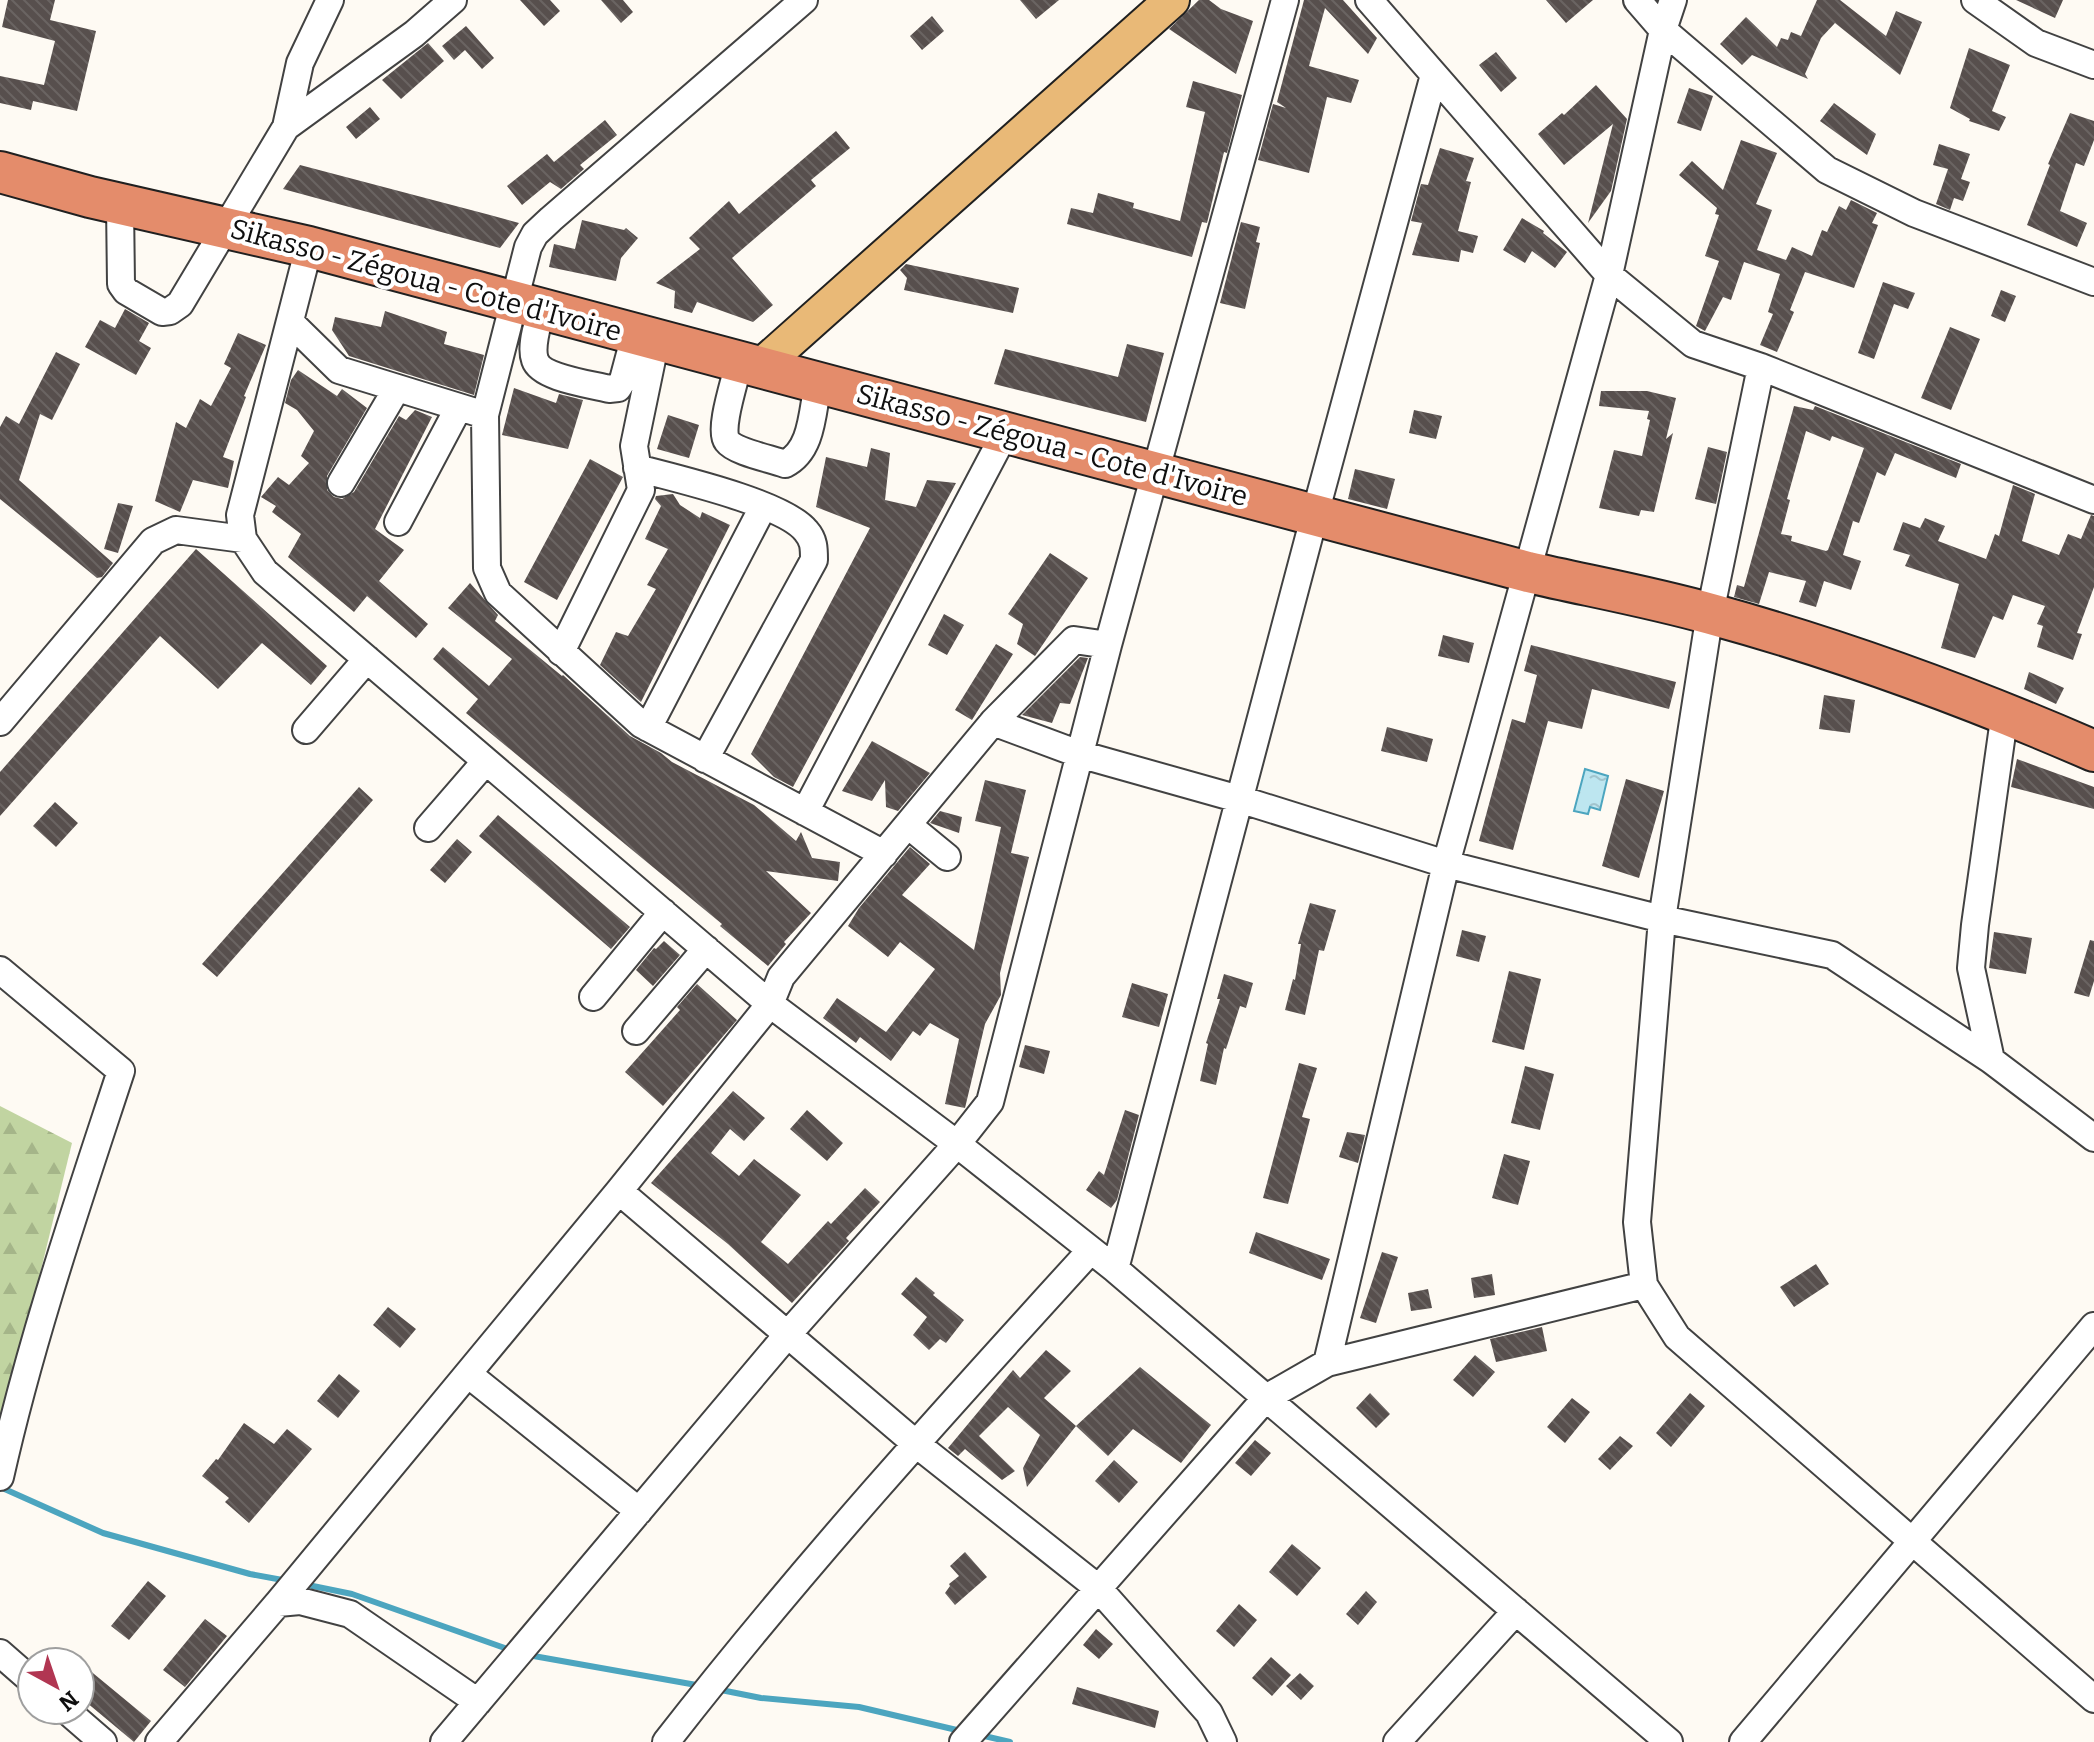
<svg xmlns="http://www.w3.org/2000/svg" width="2094" height="1742" viewBox="0 0 2094 1742" font-family="Bitter,serif">
	<defs>
		<pattern id="forest-firs" width="22" height="20" patternUnits="userSpaceOnUse" patternTransform="scale(2)"><rect width="22" height="20" fill="#c1d4a1"/><path d="M5 1l3.5 6h-7zM16 11l3.5 6h-7z" fill="#a5b589"/></pattern>
		<pattern id="water-ripples" width="26" height="14" patternUnits="userSpaceOnUse" patternTransform="scale(2)"><rect width="26" height="14" fill="#bde6f0"/><path d="M2 4q2-2 4 0t4 0M15 11q2-2 4 0t4 0" fill="none" stroke="#a1c4cd"/></pattern>
		<pattern id="building-back-hatch" width="6" height="6" patternUnits="userSpaceOnUse" patternTransform="scale(2)"><rect width="6" height="6" fill="#574f4d"/><path d="M-1 5l2 2M0 0l6 6M5-1l2 2" fill="none" stroke="#6a6462"/></pattern>
	</defs>
	<rect width="100%" height="100%" fill="#fefaf3"/>
	<path fill="url(#forest-firs)" d="M0,1106L72,1143L0,1437Z"/>
	<path fill="url(#water-ripples)" stroke="#4ca5bf" stroke-width="2" d="M1585,769L1608,776L1600,810L1590,807L1588,814L1574,811Z"/>
	<g fill="none" stroke-linecap="round" stroke-linejoin="round">
		<path stroke="#4ca5bf" stroke-width="6" d="M0,1487L103,1533L250,1574L288,1581
			M303,1584L352,1594L513,1651
			M528,1655L702,1686
			M716,1689L761,1698L859,1707L961,1731
			M980,1735L1010,1742"/>
	</g>
	<path fill="url(#building-back-hatch)" fill-rule="evenodd" d="M8,0H55L50,20L96,31L77,111L33,101L31,110L0,103V76L44,85L55,41L2,27Z
		M520,0H550L560,11L544,26Z
		M601,0H623L633,12L621,23Z
		M1020,0H1059L1036,19Z
		M1199,0H1209L1221,9L1253,21L1236,74L1169,29Z
		M1304,0H1343L1377,38L1368,54L1325,8L1309,66L1359,80L1351,103L1327,97L1309,173L1258,160L1273,104L1286,108L1277,102Z
		M1546,0H1593L1566,23Z
		M1817,0H1840L1886,36L1896,11L1922,22L1900,75L1835,23L1821,38L1805,74L1808,79L1752,55L1742,65L1720,44L1746,17L1777,47L1781,38L1788,40L1791,32L1801,36Z
		M2016,0H2063L2055,18Z
		M932,16L944,31L922,50L910,36Z
		M466,26L494,58L482,69L465,50L454,60L442,46Z
		M428,43L444,61L401,99L382,80Z
		M1969,48L2010,65L1992,111L2006,117L1999,131L1969,121L1970,119L1950,108Z
		M1496,52L1517,78L1501,92L1479,65Z
		M1193,81L1242,95L1227,153L1224,152L1207,223L1202,222L1192,257L1067,224L1071,208L1093,213L1098,193L1134,203L1133,208L1180,221L1205,112L1186,107Z
		M1596,85L1627,119L1611,191L1588,223L1613,124L1564,165L1538,134L1562,113L1564,115Z
		M1689,88L1713,96L1701,131L1677,123Z
		M1834,103L1876,134L1867,155L1820,121Z
		M370,107L380,119L356,139L346,127Z
		M2070,113L2094,121V140L2084,166L2076,163L2060,211L2087,223L2077,247L2027,225L2050,165L2048,164Z
		M605,120L617,135L580,165L584,169L561,189L550,182L522,205L507,186L547,154L554,162Z
		M836,131L850,148L811,180L816,186L732,258L773,305L753,322L697,302L692,313L674,308L675,291L656,283L700,249L689,238L729,201L739,214Z
		M1741,140L1777,153L1756,204L1772,210L1757,250L1786,260L1792,247L1812,256L1822,230L1827,232L1839,206L1846,210L1851,200L1877,213L1872,223L1878,225L1854,288L1805,272L1790,310L1794,312L1777,352L1760,345L1773,314L1768,312L1780,274L1744,262L1731,300L1723,297L1705,331L1696,326L1719,261L1705,256L1719,215L1715,214L1717,208L1679,175L1692,161L1723,190Z
		M1939,144L1970,154L1961,179L1970,182L1963,201L1954,198L1950,210L1936,204L1948,169L1933,165Z
		M1440,148L1474,158L1466,181L1471,182L1458,231L1478,236L1473,253L1461,250L1459,262L1412,255L1422,223L1411,221L1421,184L1428,185Z
		M300,165L490,215L519,223L500,248L283,189Z
		M1522,218L1544,231L1543,233L1567,252L1555,268L1532,251L1525,263L1503,250Z
		M582,220L624,230L626,228L638,238L621,258L616,281L549,267L554,244L575,249Z
		M1241,222L1260,227L1256,242L1260,243L1245,309L1220,303Z
		M906,264L1019,288L1013,313L904,290L907,278L900,270Z
		M1883,282L1915,293L1908,309L1894,304L1874,359L1858,353Z
		M2001,290L2016,296L2005,322L1991,316Z
		M125,309L149,323L139,341L151,348L136,375L85,347L100,320L115,328Z
		M385,311L447,332L444,344L484,355L474,395L349,356L332,330L335,317L381,327Z
		M1950,327L1980,339L1951,410L1921,398Z
		M238,333L266,345L244,396L246,397L223,457L234,461L228,488L193,480L180,512L155,501L176,422L186,428L200,399L211,406L231,368L224,364Z
		M1127,344L1164,353L1146,422L994,384L1005,349L1118,377Z
		M56,352L80,364L52,420L40,414L19,480L113,563L102,577L97,578L0,499V427L6,416L19,424Z
		M298,370L337,396L342,389L367,408L327,476V490L334,497L342,499L354,492L399,416L406,420L415,410L432,417L375,529L404,550L379,581L428,624L416,638L367,596L354,612L288,557L301,534L272,512L276,506L261,497L278,477L289,485L309,463L301,456L314,431L297,410L285,403L291,380Z
		M514,388L556,403L559,394L583,400L568,449L502,435Z
		M1601,391H1647L1676,398L1666,439L1673,433L1654,512L1641,510L1639,516L1599,508L1614,450L1642,456L1650,420L1647,419L1649,411L1599,406Z
		M1794,406L1813,410L1815,406L1961,464L1956,478L1895,453L1885,476L1877,472L1859,523L1853,521L1843,555L1861,561L1851,590L1824,581L1816,607L1799,602L1806,581L1769,572L1759,604L1734,597L1737,585L1744,587ZM1806,431L1830,441L1832,436L1864,448L1828,550L1826,551L1791,541L1792,536L1781,534L1790,500L1787,499Z
		M1414,410L1442,416L1436,439L1409,433Z
		M668,415L699,425L689,458L657,449Z
		M1708,447L1727,452L1716,504L1695,499Z
		M871,448L890,453L885,500L916,507L927,480L956,483L793,787L774,777L751,754L870,528L816,507L826,457L867,467Z
		M590,459L623,477L557,600L524,582Z
		M1355,469L1395,479L1387,509L1348,499Z
		M2013,485L2035,494L2022,541L2059,555L2068,534L2081,539L2091,515L2094,516V587L2077,633L2082,634L2073,660L2037,647L2043,626L2037,624L2045,606L2013,595L2003,620L1993,616L1975,658L1941,648L1959,584L1905,566L1910,555L1893,550L1903,522L1920,528L1925,518L1945,526L1938,541L1986,559L1995,534L1999,536Z
		M673,494L680,505L700,518L702,512L730,525L641,702L600,665L616,632L628,636L656,589L647,585L668,549L645,539L661,506L655,499L656,496Z
		M118,503L133,506L118,553L104,549Z
		M196,549L327,666L311,685L262,643L218,689L160,636L0,816V772Z
		M1050,553L1088,578L1035,656L1017,644L1023,624L1008,614Z
		M470,583L498,615L495,621L562,676L563,675L630,736L661,753L672,762L754,805L796,841L801,832L812,858L840,862L838,881L766,871L811,913L784,942L786,944L768,966L720,926L722,924L466,713L478,699L433,659L443,647L489,686L512,659L448,608Z
		M944,614L964,625L947,655L928,645Z
		M1443,635L1474,643L1469,663L1438,656Z
		M996,644L1013,654L972,720L955,710Z
		M1531,645L1676,682L1669,709L1592,689L1582,729L1548,721L1513,850L1479,841L1512,719L1525,723L1537,675L1524,671Z
		M1080,657L1088,658L1070,704L1060,703L1052,723L1022,715Z
		M2029,672L2064,688L2056,704L2024,689Z
		M1824,695L1855,700L1850,733L1819,729Z
		M1387,727L1433,739L1427,762L1381,751Z
		M872,741L930,773L898,811L886,807L885,780L872,801L842,791Z
		M2017,759L2094,787V809L2011,787Z
		M1626,779L1664,791L1639,878L1602,866Z
		M985,780L1026,790L1011,853L1029,857L1000,973L1001,995L985,1024L965,1108L945,1104L959,1039L930,1023L920,1036L913,1031L891,1061L860,1037L856,1043L823,1018L837,998L886,1032L935,969L900,942L888,957L848,926L859,908L910,847L930,864L902,895L974,950L1001,827L975,821Z
		M359,787L373,800L217,977L202,964Z
		M55,802L78,823L56,847L33,826Z
		M940,811L962,817L959,833L930,823Z
		M498,815L630,927L611,949L479,836Z
		M457,839L472,852L445,883L430,870Z
		M1310,903L1336,910L1324,951L1319,950L1305,1015L1285,1010L1293,979L1295,980L1301,944H1298Z
		M1462,930L1486,936L1479,962L1456,956Z
		M1994,932L2032,938L2026,974L1989,968Z
		M2090,940L2094,941V981L2089,997L2074,993Z
		M664,941L680,955L653,986L636,970L654,948L656,949Z
		M1509,971L1541,979L1524,1050L1492,1042Z
		M1224,974L1253,983L1246,1008L1240,1006L1226,1049L1224,1048L1216,1085L1200,1081L1208,1044L1206,1043L1220,999H1217Z
		M1132,983L1168,994L1159,1027L1122,1017Z
		M697,984L737,1020L663,1106L625,1072L680,1010L677,1007Z
		M1025,1045L1050,1051L1044,1074L1019,1067Z
		M1299,1063L1317,1068L1302,1117L1310,1119L1288,1204L1263,1198Z
		M1525,1066L1554,1074L1540,1130L1511,1123Z
		M733,1091L765,1118L744,1141L730,1129L711,1153L739,1176L754,1159L801,1195L761,1242L788,1264L828,1221L831,1224L865,1188L880,1202L846,1238L849,1241L792,1303L728,1244L651,1183Z
		M807,1110L843,1143L827,1161L790,1129Z
		M1125,1110L1139,1115L1117,1200L1111,1208L1086,1190L1099,1171L1104,1175Z
		M1347,1132L1365,1135L1358,1163L1339,1157Z
		M1504,1154L1530,1161L1518,1205L1492,1198Z
		M1256,1232L1330,1259L1322,1280L1249,1253Z
		M1382,1252L1398,1257L1376,1323L1360,1318Z
		M1816,1264L1829,1284L1794,1307L1780,1287Z
		M1492,1274L1495,1295L1474,1298L1471,1278Z
		M916,1277L935,1293L933,1295L964,1320L946,1343L940,1339L929,1350L913,1335L927,1317L901,1294Z
		M1428,1289L1432,1308L1411,1311L1408,1293Z
		M388,1307L416,1329L400,1348L373,1325Z
		M1542,1327L1547,1351L1496,1362L1490,1339Z
		M1046,1350L1071,1371L1044,1398L1076,1426L1027,1487L1023,1468L1040,1435L1008,1407L979,1436L1015,1471L1002,1480L965,1449L958,1456L948,1448L1013,1370L1020,1378Z
		M1475,1355L1495,1372L1473,1397L1453,1380Z
		M1140,1367L1211,1425L1181,1463L1133,1429L1108,1456L1076,1426Z
		M339,1374L360,1391L338,1418L317,1401Z
		M1370,1393L1390,1414L1376,1428L1356,1408Z
		M1690,1393L1705,1406L1671,1447L1656,1433Z
		M1572,1398L1590,1412L1565,1443L1547,1427Z
		M244,1423L274,1444L287,1429L312,1449L249,1523L225,1502L229,1498L202,1476L216,1459L218,1460Z
		M1620,1436L1633,1446L1610,1470L1598,1459Z
		M1255,1440L1271,1453L1251,1476L1235,1463Z
		M1114,1460L1138,1482L1119,1503L1095,1481Z
		M1292,1544L1321,1568L1297,1596L1269,1572Z
		M965,1552L987,1577L955,1605L945,1593L950,1586L949,1584L959,1576L950,1566Z
		M148,1581L166,1596L129,1640L111,1626Z
		M1366,1591L1377,1602L1358,1625L1346,1614Z
		M1239,1604L1257,1620L1234,1647L1216,1631Z
		M205,1619L227,1636L185,1687L163,1670Z
		M1096,1629L1113,1644L1099,1659L1083,1645Z
		M1271,1657L1291,1675L1272,1696L1252,1678Z
		M88,1669L151,1721L134,1742L80,1697V1679Z
		M1300,1673L1314,1686L1301,1700L1286,1686Z
		M1077,1687L1159,1711L1155,1728L1072,1704Z"/>
	<g fill="none" stroke-linecap="round" stroke-linejoin="round">
		<defs>
			<path id="minor" d="M804,0L551,219L535,234L528,247L485,415L487,568L498,593L641,724L884,854
				M1369,0L1609,275L1693,344L1761,367L2094,500
				M1637,0L1663,30L1827,170L1914,213L2094,282
				M1975,0L2036,43L2094,65
				M286,127L300,63L330,0
				M120,204L121,284L126,291L162,312L170,311L180,304L286,127L414,34L453,0
				M309,247L240,515L243,539L265,572L770,1004L957,1144L1115,1269L1669,1742
				M541,310C538,324 530,346 535,360C541,378 590,384 609,389L618,388L623,380L635,335
				M290,322L339,370L485,415
				M739,362C736,378 718,430 727,441C735,452 772,459 785,464C813,450 812,411 818,384
				M1761,367L1710,613L1662,919L1637,1222L1644,1285L1677,1337L2094,1699
				M637,468C674,478 784,503 806,531C814,540 814,548 814,560L705,759
				M341,483L397,388
				M398,522L459,407
				M561,652L641,490L634,446L656,340
				M0,722L153,541L176,530L243,539
				M993,722L1079,754L1239,799L1446,864L1662,919L1832,955L1991,1060L2094,1138
				M648,728L763,507
				M306,730L367,659
				M805,812L1005,433
				M908,825L947,857
				M428,828L486,761
				M0,970L121,1071C77,1205 31,1339 0,1477
				M593,997L663,912
				M636,1031L706,949
				M1991,1060L1971,968L1975,925L2005,712
				M619,1191L915,1443L1098,1588L1209,1713L1223,1742
				M1115,1269L1315,514L1434,75
				M1327,1363L1446,864L1609,275L1663,30L1673,0
				M468,1374L639,1511
				M278,1603L619,1191L770,1004L781,977L993,722L1074,640L1108,645
				M0,1653L32,1681
				M66,1710L103,1742
				M159,1742L278,1603L300,1601L350,1614L478,1702
				M444,1742L788,1334L957,1144L990,1102L1108,645L1285,0
				M666,1742C799,1571 945,1410 1091,1250
				M963,1742L1266,1398L1327,1363L1644,1285
				M1397,1742L1516,1611
				M1743,1742L2094,1326"/>
			<path id="major" d="M759,368L1172,0"/>
			<path id="highway" d="M0,172L90,197L309,247L1528,572C1589,586 1651,597 1711,614C1842,650 1970,697 2094,751"/>
		</defs>
		<use href="#minor" stroke="#424242" stroke-width="30"/>
		<use href="#major" stroke="#202020" stroke-width="38"/>
		<use href="#highway" stroke="#202020" stroke-width="44"/>
		<use href="#minor" stroke="#fff" stroke-width="26"/>
		<use href="#major" stroke="#e9b977" stroke-width="34"/>
		<use href="#highway" stroke="#e48c6b" stroke-width="40"/>
	</g>
	<g text-anchor="middle" dominant-baseline="central" stroke-width="8" stroke-linejoin="round" paint-order="stroke">
		<g font-size="28" fill="#0f0f0f" stroke="#fff">
			<text transform="translate(426 280) rotate(15)">Sikasso - Zégoua - Cote d'Ivoire</text>
			<text transform="translate(1052 445) rotate(15)">Sikasso - Zégoua - Cote d'Ivoire</text>
		</g>
	</g>
	<g transform="translate(56 1686) rotate(140)"><circle r="38" fill="#ffffff" stroke="#9f9f9f" stroke-width="2"/>
	<path d="M0-6L14 30L0 20L-14 30Z" fill="#b13652"/>
	<text y="-12" font-size="22" font-weight="bold" text-anchor="middle" fill="#0f0f0f">N</text>
	</g>
</svg>
